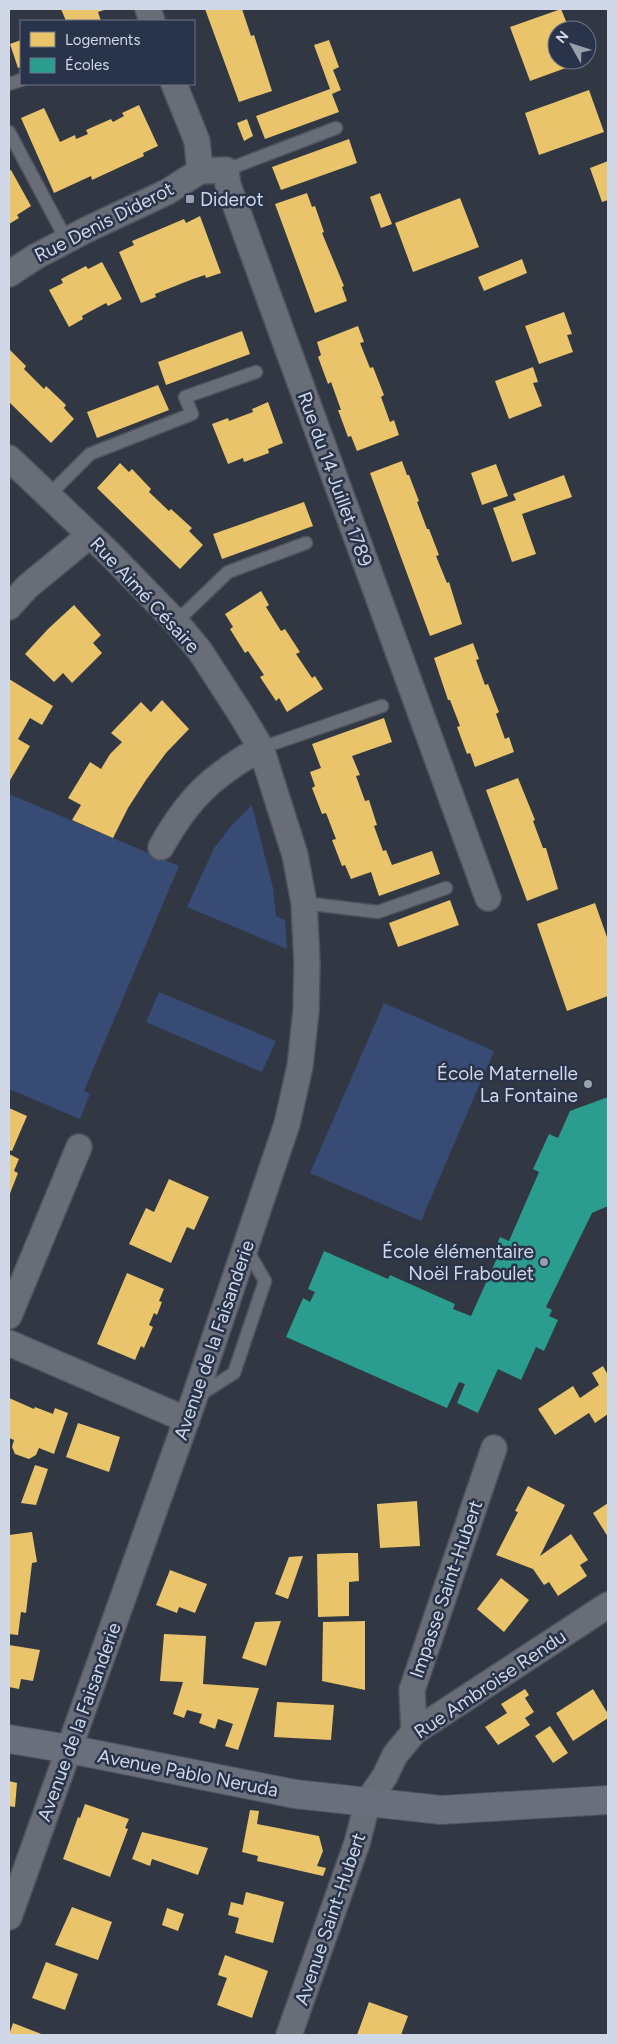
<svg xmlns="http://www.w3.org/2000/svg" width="617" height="2044" viewBox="0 0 617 2044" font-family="Figtree,sans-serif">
	<rect width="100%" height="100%" fill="#313743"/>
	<path fill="#374b75" d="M9,794L179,866L84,1091L90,1094L80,1119L9,1089Z
		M252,805L273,888L276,916L285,920L287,949L187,907L214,848L232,825Z
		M159,992L276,1041L262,1072L146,1022Z
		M384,1003L494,1051L421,1221L310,1173Z"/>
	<path fill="#e9c46a" d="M61,9H107L98,12L101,21H66Z
		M205,9H242L251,36L254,35L272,91L239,102Z
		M561,9L568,26L561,28L562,30H557V60H572L574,65L530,81L510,27Z
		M21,40V67L18,68L10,44Z
		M329,40L339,67L333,70L341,90L332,94L339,112L265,139L256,116L330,89L314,45Z
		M589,90L604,132L539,155L525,113Z
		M139,105L158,146L143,153L144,156L92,180L91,176L54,193L21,118L44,108L60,142L75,135L76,139L88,134L86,130L111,119L113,122L124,116L122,113Z
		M247,119L253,136L244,141L237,123Z
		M349,139L357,163L281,190L272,167Z
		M608,161V200L602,202L590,168Z
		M11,170L31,206L17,215L19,218L9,224V171Z
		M307,193L312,207L315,206L324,232L322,233L344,286L342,287L347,301L315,313L275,204Z
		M380,193L392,224L381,228L370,197Z
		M460,198L479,247L413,272L395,223Z
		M200,216L221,273L206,278L205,275L193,279L155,294L156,297L141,303L119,252L134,245L132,241L184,219L186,223Z
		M522,259L527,273L484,291L478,277Z
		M102,262L122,299L108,306L106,303L82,316L83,319L69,327L49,290L63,283L61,279L86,266L88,269Z
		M564,312L572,334L567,335L573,352L539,364L525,326Z
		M358,326L364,342L360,343L370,368L373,367L384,395L381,397L390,422L394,420L399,435L357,451L351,436L348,437L338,410H341L331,382L328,384L318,357L321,355L317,342Z
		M242,331L250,354L166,385L158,362Z
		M9,349L26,366L24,369L44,389L46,386L66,405L64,408L74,419L51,443L9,402Z
		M533,367L538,382L533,383L542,406L509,419L495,381Z
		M158,385L169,410L97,438L87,412Z
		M268,402L283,443L268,449L269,453L244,462L243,458L228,464L212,424L228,418L229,421L253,412L252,409Z
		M402,461L407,475H409L419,501L417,502L427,529H429L439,555L436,556L447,583L449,582L462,624L430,636L370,473Z
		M120,463L129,472L132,469L151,489L149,492L169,511L171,509L192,528L189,531L203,545L180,569L97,488Z
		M496,464L508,496L482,505L471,473Z
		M564,475L572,497L522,514L536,554L512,562L493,508L516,500L513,494Z
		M304,502L313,526L222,559L213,534Z
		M261,591L269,605L266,607L281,631L285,629L300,652L296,654L312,678L315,676L323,689L287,712L279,698L276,701L260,677L264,675L248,651L245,653L230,629L233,627L225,614Z
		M74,605L101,635L93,643L102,653L72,683L63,673L54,682L25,654L48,629Z
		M473,643L479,659L476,660L485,685L488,684L499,712L496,714L505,739L509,737L514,752L475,767L470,753L467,754L457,727L460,726L450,700H448L434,658Z
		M9,679L53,706L42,725L30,718L18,739L30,746L9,782Z
		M162,700L189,729L166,753L146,780L128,808L113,838L72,820L81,805L68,798L90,762L101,769L110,754L122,742L111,733L141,702L151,712Z
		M384,718L392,742L352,756L360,775L356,776L365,801L369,800L377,825L374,826L383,851L386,850L392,865L432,851L440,874L379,896L371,872L351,879L345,865L342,866L332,840L336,839L326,813L322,814L312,788L315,786L310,772L321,768L312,744Z
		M518,778L535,820L533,821L543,848H546L558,889L527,901L486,790Z
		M450,900L459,925L398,947L389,923Z
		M595,903L608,940V996L567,1011L537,924Z
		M9,1108L27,1116L12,1151L9,1150Z
		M9,1154L19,1159L14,1171L18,1173L9,1196Z
		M169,1179L209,1197L194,1230L187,1227L171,1263L129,1244L146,1208L154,1212Z
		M127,1273L164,1289L159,1301L162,1302L157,1315L154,1313L149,1325L153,1327L144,1348L141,1346L135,1360L97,1344Z
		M603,1366L608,1375V1414L595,1423L589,1413L555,1435L538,1409L573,1386L580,1398L599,1385L592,1373Z
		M9,1398L34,1409L35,1407L53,1414L55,1408L68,1413L54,1454L39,1448L36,1455L29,1459L15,1454L12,1447L14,1440L9,1438Z
		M78,1423L120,1437L109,1472L66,1457Z
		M35,1465L48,1469L36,1505L21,1503Z
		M528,1486L565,1505L540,1556L571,1534L588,1560L580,1565L587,1576L558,1596L549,1582L544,1585L533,1569L496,1555L518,1512L515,1511Z
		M417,1501L420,1546L380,1548L377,1504Z
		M608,1503V1537L593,1513Z
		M32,1532L37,1562L32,1563L26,1613L21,1612L18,1635L9,1634V1535Z
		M348,1553H358L359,1581L349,1582V1616L318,1617L317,1554Z
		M303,1556L288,1599L275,1594L289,1557Z
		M170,1570L207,1584L195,1613L179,1607L177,1613L156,1605Z
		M501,1578L529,1600L504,1632L477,1609Z
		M281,1621L266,1666L242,1658L255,1622Z
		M365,1621V1690L322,1681L323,1622Z
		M164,1634L206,1636L203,1684L259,1688L238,1750L225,1746L233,1724L218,1719L215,1729L199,1723L202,1714L187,1710L184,1718L173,1714L183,1682L160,1681Z
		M9,1645L40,1650L33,1681L21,1679L19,1689L9,1687Z
		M525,1689L529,1695L525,1698L534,1712L525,1718L530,1725L498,1745L485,1727L507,1713L501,1704Z
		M593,1689L608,1714V1718L573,1741L556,1713Z
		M277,1702L334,1705L331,1740L274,1737Z
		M550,1726L568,1753L553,1763L535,1736Z
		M9,1781L17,1783L15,1807L9,1806Z
		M85,1804L129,1819L125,1828L128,1829L110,1877L63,1859L78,1817L80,1818Z
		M250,1810L259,1811L257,1824L319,1836L323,1851L317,1866L326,1868L323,1876L257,1861L258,1856L242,1852Z
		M142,1832L208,1848L198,1875L152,1859L150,1866L132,1859Z
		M246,1892L284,1902L273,1943L235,1933L239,1918L228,1915L231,1902L243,1905Z
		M72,1907L112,1922L98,1960L55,1945Z
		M167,1908L184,1914L178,1931L162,1925Z
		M225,1955L268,1971L252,2018L217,2005L227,1978L218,1975Z
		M46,1962L78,1974L65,2010L32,1998Z
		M369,2002L408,2016L401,2035H357Z
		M13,2023L44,2035H9Z"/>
	<path fill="#2a9d8f" d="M608,1097V1206L592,1213L546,1307L552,1310L549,1316L558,1320L544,1351L536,1347L521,1380L498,1369L478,1413L457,1403L465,1384L459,1382L447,1408L286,1337L303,1298L310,1302L315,1292L308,1289L324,1251L388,1279L390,1275L455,1304L453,1309L471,1316L498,1256L493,1254L500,1237L509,1241L539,1172L533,1169L549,1134L558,1138L570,1111Z"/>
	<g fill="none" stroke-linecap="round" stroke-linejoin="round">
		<defs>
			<path id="lane" d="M9,84L21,80
				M9,132L67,241
				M226,170L336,128
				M48,496L90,454L192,414L185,397L256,372
				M176,622L228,572L306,543
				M261,748L382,706
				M304,903L378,912L446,888
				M198,1396L234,1373L265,1281L246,1248"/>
			<path id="street" d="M148,9L152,21
				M174,84L197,141L200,171
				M9,274L35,257L86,230L167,192L200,171L226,170L228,185L488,898
				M9,458L110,554L176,622L200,651L242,716L261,748L295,855L304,903L307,963L306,1011L300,1066L287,1124L194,1399L9,1917
				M9,607L27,587L90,535
				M161,847C189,797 212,776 261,748
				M9,1316L79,1147
				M9,1343L187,1420
				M414,1732L412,1690L494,1448
				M289,2035L357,1843L368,1801L385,1776L395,1755L414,1732L608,1605"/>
			<path id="secondary" d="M9,1739L69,1749L295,1794L441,1810L608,1800"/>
		</defs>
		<use href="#lane" stroke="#4e545e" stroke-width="15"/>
		<use href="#street" stroke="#4e545e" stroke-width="28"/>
		<use href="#secondary" stroke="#4e545e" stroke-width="30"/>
		<use href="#lane" stroke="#686d77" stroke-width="12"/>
		<use href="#street" stroke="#686d77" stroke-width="25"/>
		<use href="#secondary" stroke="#696f7b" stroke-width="28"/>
	</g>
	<g fill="#989fad" stroke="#29344b" stroke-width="2">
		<rect x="185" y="194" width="10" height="10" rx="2.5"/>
		<circle cx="588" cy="1084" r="5"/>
		<circle cx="544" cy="1262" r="5"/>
	</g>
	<g text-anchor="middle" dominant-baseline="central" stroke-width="5" stroke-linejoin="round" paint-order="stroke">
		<g font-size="19" fill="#d0d7e6" stroke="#29344b" text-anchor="end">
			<text x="200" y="199" text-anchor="start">Diderot</text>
			<text x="578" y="1073">École Maternelle<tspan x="578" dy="22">La Fontaine</tspan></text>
			<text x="534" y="1251">École élémentaire<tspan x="534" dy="22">Noël Fraboulet</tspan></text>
		</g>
		<g font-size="19" fill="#d0d7e6" stroke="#29344b">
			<text transform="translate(104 222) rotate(-27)">Rue Denis Diderot</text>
			<text transform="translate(335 479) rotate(70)">Rue du 14 Juillet 1789</text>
			<text transform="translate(145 595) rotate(47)">Rue Aimé Césaire</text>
			<text transform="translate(214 1340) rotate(-71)">Avenue de la Faisanderie</text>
			<text transform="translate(446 1589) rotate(-71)">Impasse Saint-Hubert</text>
			<text transform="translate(490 1684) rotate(-34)">Rue Ambroise Rendu</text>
			<text transform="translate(79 1722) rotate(-70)">Avenue de la Faisanderie</text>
			<text transform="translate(188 1773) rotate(11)">Avenue Pablo Neruda</text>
			<text transform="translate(330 1919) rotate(-71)">Avenue Saint-Hubert</text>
		</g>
	</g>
	<rect width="617" height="2044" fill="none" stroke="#d0d7e6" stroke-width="20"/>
	<rect x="20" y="20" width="175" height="65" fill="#29344b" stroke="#6c7589"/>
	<rect x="30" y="32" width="25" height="15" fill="#e9c46a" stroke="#6c7589"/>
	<text x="65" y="45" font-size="15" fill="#d0d7e6">Logements</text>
	<rect x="30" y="58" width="25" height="15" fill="#2a9d8f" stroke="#6c7589"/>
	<text x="65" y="70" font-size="15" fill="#d0d7e6">Écoles</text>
	<g transform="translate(572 45) rotate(309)"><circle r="24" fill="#29344b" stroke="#6c7589"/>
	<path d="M0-4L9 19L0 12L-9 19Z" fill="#989fad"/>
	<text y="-8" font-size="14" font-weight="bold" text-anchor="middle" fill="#d0d7e6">N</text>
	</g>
</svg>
